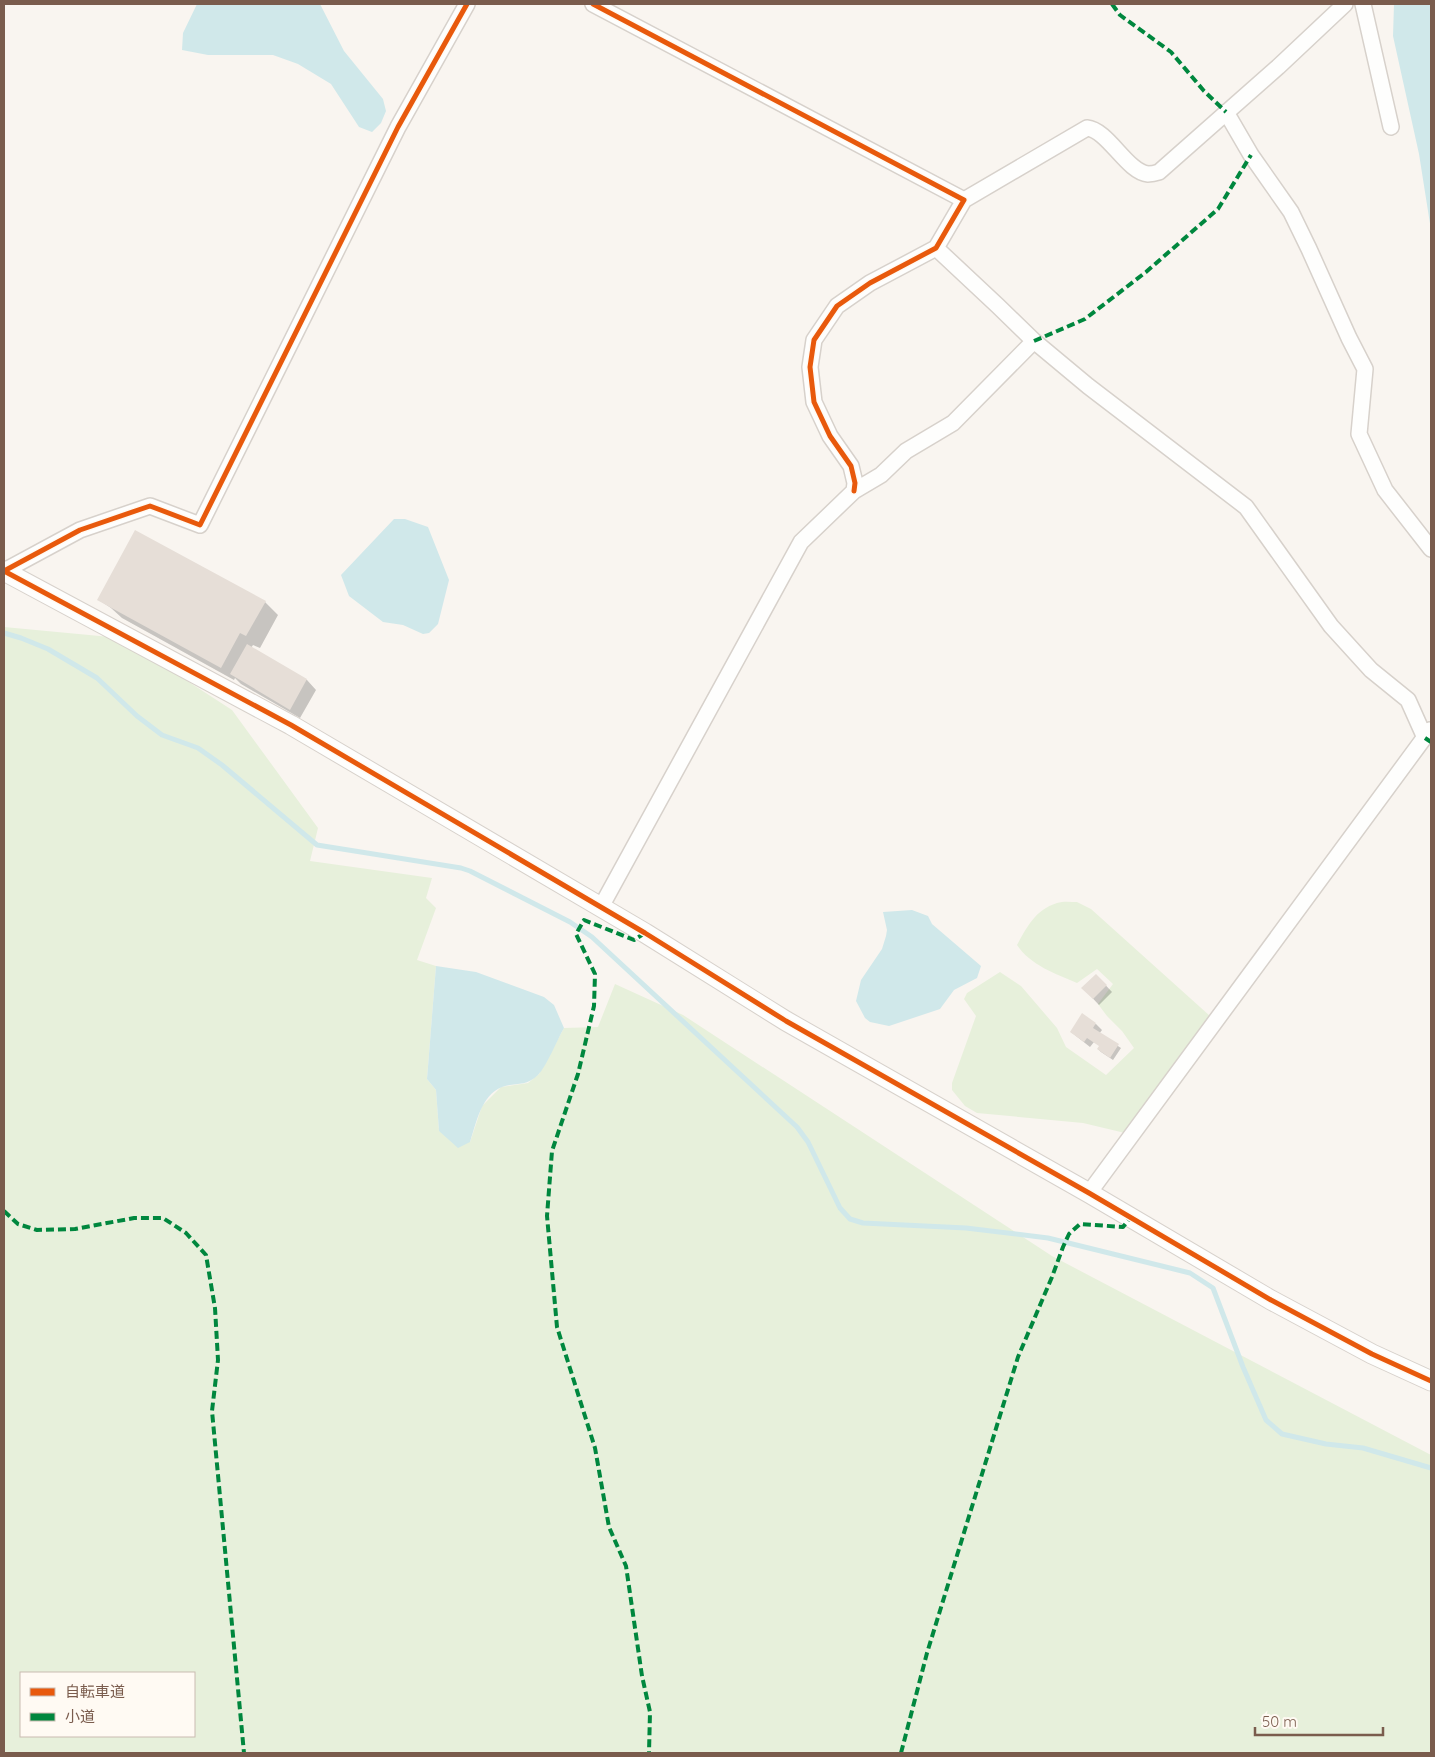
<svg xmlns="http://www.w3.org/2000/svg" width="1435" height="1757" viewBox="0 0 1435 1757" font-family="Quicksand,'Noto Sans JP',sans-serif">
	<rect width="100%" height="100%" fill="#f9f5f0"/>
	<path fill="#e7f0db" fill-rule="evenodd" d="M4,627L121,638L232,710L318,828L310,861L432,878L426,898L436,908L417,960L436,966L427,1079L436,1090L439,1131L470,1142L482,1106L501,1087L528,1083L539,1074L564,1028L598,1027L615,984L683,1015L1052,1256L1431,1455V1753H4ZM21,1673H194V1736H21Z
		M1077,902L1091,909L1210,1016L1125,1133L1083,1123L977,1113L965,1106L952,1090V1083L976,1016L964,999L967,993L1000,972L1021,986L1057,1028L1066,1047L1106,1075L1134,1048L1122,1031L1107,1016L1098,1004L1113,984L1097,969L1077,983C1056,974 1030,965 1017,945C1027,927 1035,910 1057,903C1063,901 1071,902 1077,902Z"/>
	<path fill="#d0e8ea" d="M197,4H320L344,51L383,99L386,111L381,123L372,132L359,127L331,84L298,64L273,55H208L182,50L183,33Z
		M1394,4H1431V230L1419,154L1393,36Z
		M394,519H405L428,527L449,580L438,624L429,633L423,634L403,625L383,622L349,596L341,575Z
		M912,910L928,916L932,924L981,966L977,978L954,990L940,1009L889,1026L870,1022L865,1018L856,1001L861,980L882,949L886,936L887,930L883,912Z
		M436,966L476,972L544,997L554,1005L564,1028C557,1040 547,1066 538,1075C526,1087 516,1082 502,1087C481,1095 476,1124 470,1142L458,1148L439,1131L436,1090L427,1079Z"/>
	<path fill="#0003" d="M99,600L265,602L278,615L260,648L253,645L251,648L307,680L316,690L300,718L241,684L235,678L234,680L122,618L111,608Z
		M1096,975L1112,992L1099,1005L1083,988Z
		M1096,1024L1102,1030L1099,1034L1121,1048L1113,1060L1101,1052L1098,1049L1100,1046L1094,1042L1090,1047L1071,1032Z"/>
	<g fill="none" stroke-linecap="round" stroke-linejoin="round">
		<path stroke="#d0e8ea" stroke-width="5" d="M4,633L21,638L48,649L97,678L137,716L162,735L198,748L222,765L317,845L461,868L470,871L570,922L592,937L797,1127L808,1142L840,1208L850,1219L863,1223L966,1228L1048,1238L1190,1273L1213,1288L1243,1367L1266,1420L1282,1434L1326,1444L1363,1448L1431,1468"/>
	</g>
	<path fill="#e6ded7" d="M135,530L266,601L246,636L240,633L221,668L97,600Z
		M247,644L307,679L290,710L230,674Z
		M1096,974L1107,985L1093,999L1081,988Z
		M1082,1013L1096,1023L1093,1028L1119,1044L1110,1058L1097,1049L1099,1046L1087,1038L1084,1042L1070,1032Z"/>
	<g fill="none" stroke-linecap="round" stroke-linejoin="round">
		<defs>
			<path id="minor" d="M593,4L964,200L936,248L870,283L837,306L814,340L810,367L814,402L830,436L851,466L855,483L854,491
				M1363,4L1391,127
				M1226,112L1251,155L1291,212L1309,249L1349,338L1365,369L1359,434L1385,490L1431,549
				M964,200L1087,128C1108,130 1127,172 1148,174C1151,174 1156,173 1159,172L1278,67L1345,4
				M936,248L998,306L1034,341L1088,386L1246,507L1331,626L1371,670L1408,700L1425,738
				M4,571L80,530L150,506L200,525L398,127L467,4
				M601,907L801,542L854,491L881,475L906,451L953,423L1034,341
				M1089,1193L1430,730"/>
			<path id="tertiary" d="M4,571L291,725L645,933L786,1021L1089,1193L1271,1300L1372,1354L1431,1381"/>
		</defs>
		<use href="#minor" stroke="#d7d1cb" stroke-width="18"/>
		<use href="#tertiary" stroke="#d7d1cb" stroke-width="21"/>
		<use href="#minor" stroke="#fefefd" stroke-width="15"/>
		<use href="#tertiary" stroke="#fefefd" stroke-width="19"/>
		<path stroke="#00873e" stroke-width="4" stroke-dasharray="8 4" stroke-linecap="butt" d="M1112,4L1120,15L1171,52L1204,91L1226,112
			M1034,341L1085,319L1146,272L1218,209L1251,155
			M1425,738L1431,742
			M645,933L634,940L584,920L576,934L595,974L594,1006L578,1074L552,1151L547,1216L557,1327L595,1448L609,1527L626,1566L642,1676L650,1712L649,1753
			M4,1211L18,1224L37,1230L75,1229L134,1218H163L186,1233L206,1255L215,1308L218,1360L212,1411L244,1753
			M901,1753L927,1653L1018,1357L1052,1277L1063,1247L1069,1234L1080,1224L1123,1227L1130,1218"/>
		<defs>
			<path id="cycleway" d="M593,4L964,200L936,248L870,283L837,306L814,340L810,367L814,402L830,436L851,466L855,483L854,491
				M4,571L291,725L645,933L786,1021L1089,1193L1271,1300L1372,1354L1431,1381
				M4,571L80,530L150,506L200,525L398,127L467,4"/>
		</defs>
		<use href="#cycleway" stroke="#fffaf3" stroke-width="8"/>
		<use href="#cycleway" stroke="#e8590c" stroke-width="5"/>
	</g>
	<rect width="1435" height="1757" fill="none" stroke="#7a5c4d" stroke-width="10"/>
	<rect x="20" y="1672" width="175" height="65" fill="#fffaf3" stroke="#cabbb1"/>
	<rect x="30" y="1688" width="25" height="8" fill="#e8590c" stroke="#cabbb1"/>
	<text x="65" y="1697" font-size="15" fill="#7a5c4d">自転車道</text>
	<rect x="30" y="1713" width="25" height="8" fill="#00873e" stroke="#cabbb1"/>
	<text x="65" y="1722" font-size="15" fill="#7a5c4d">小道</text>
	<path d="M1255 1727v8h128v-8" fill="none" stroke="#7a5c4d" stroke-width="2.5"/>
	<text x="1262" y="1727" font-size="15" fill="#7a5c4d" stroke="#fffaf3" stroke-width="4" paint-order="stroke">50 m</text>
</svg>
